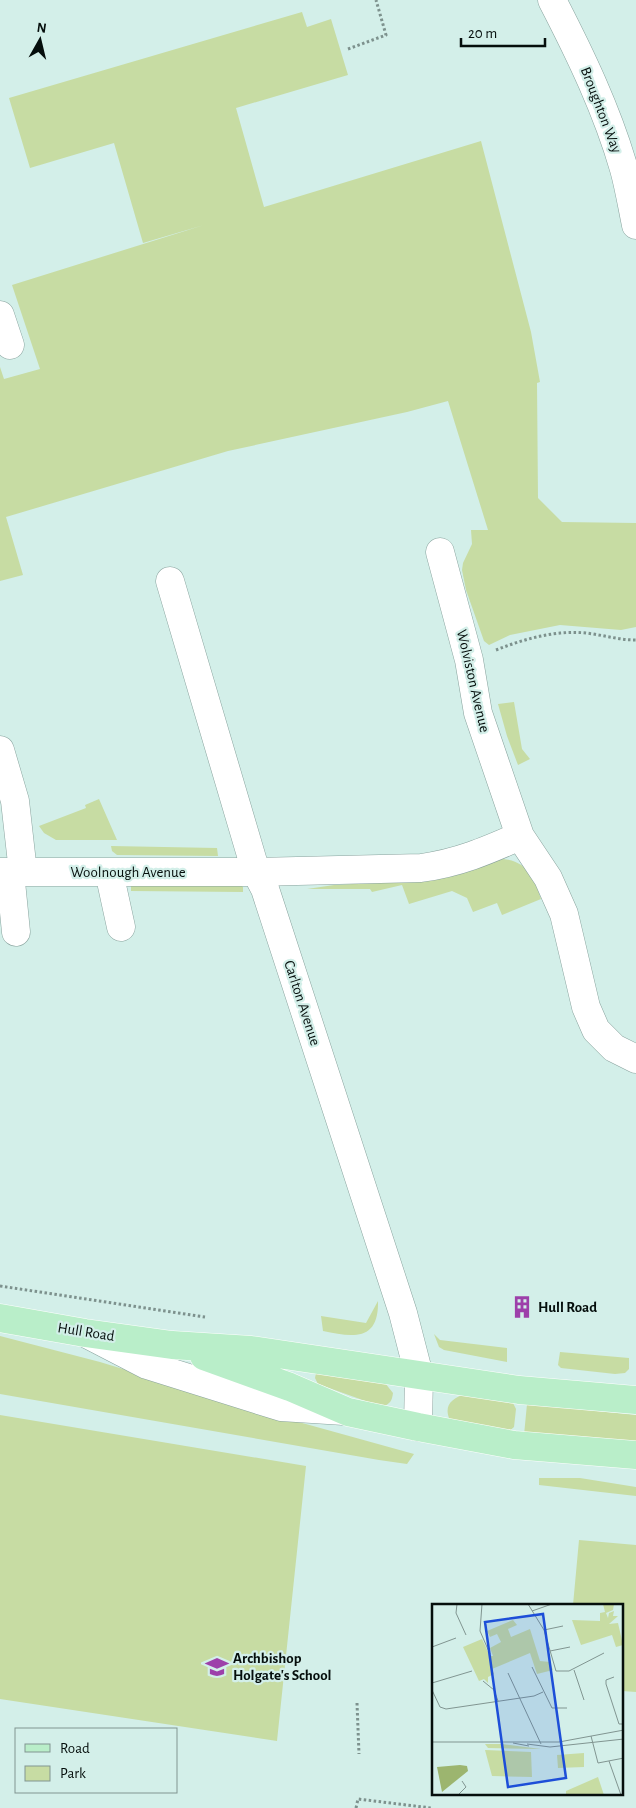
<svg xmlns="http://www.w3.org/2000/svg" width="636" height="1808" viewBox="0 0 636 1808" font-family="'Alegreya Sans',sans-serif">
	<rect width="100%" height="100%" fill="#d3efe9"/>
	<path fill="#c7dca3" d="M302,12L307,27L331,19L348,75L236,108L264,207L481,141L531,332L540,382L537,383L538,498L562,522L636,523V627L621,630L560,625L510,635L489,645L484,641L466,590L462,570L463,563L472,544L471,530H488L448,401L407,412L228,451L6,517L23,575L0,581V367L4,379L40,369L12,285L204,225L143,243L114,143L30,168L9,98Z
		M514,702L522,749L530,759L518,765L507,736L498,704Z
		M99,799L117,840H56L44,833L39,826L86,808L85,805Z
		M111,846L217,848L218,856L117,855L112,851Z
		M503,859C527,861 535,878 541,899L502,915L497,903L473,912L467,898L452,891L409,904L402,885L372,892L370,889H307L334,885L390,882L439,874Z
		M131,884H240L243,887V892L131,891Z
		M378,1301C379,1342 352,1337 323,1331L321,1316L366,1323Z
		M434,1334L440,1340L507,1348V1362L444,1350L439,1347Z
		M0,1336L100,1362L277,1416L414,1454L407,1464L379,1460L0,1394Z
		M560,1352L629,1358V1369L625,1373L615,1374L561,1368L558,1365Z
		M316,1373L385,1383L393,1393C392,1401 390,1404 382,1407L318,1384L315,1378Z
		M465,1394L512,1401L516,1409L514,1427L507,1433L450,1420C443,1406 452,1398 465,1394Z
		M527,1404L636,1415V1444L524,1435Z
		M0,1415L306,1466L277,1741L0,1699Z
		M539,1478H580L636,1487V1496L539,1485Z
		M579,1540L636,1545V1692L622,1691V1606L573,1605Z"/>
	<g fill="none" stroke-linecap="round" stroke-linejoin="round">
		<defs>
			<path id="minor" d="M552,0C580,54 607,110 624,169C629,187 632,206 636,225
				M0,315L10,345
				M440,552L469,660L478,713L520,836L548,878L564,914L586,1007L596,1030L614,1048L636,1059
				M170,581L256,872L265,889L403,1313L419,1375L418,1427
				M0,750L15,801L23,872
				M0,872H256L421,868C458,863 486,851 520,836
				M10,872L16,932
				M109,872L121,927
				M89,1335L147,1365L281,1407L344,1411"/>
			<path id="major" d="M0,1318L85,1333L172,1345L251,1350L519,1390L636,1400
				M204,1356L290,1387L348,1412L418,1427L514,1445L636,1455"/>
		</defs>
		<use href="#minor" stroke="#89a39e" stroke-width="29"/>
		<use href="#major" stroke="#fff" stroke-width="29"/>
		<path stroke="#7d918d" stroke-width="3" stroke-dasharray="2.5 2.5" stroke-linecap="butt" d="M348,49L386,35L376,0
			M496,650C524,639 555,630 586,633C603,635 619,640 636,640
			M0,1286L205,1317
			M357,1703L359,1754
			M356,1808L358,1799L431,1808"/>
		<use href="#minor" stroke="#fff" stroke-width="28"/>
		<use href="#major" stroke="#b9eec9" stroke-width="28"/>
	</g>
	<defs>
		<symbol id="building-bare" viewBox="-9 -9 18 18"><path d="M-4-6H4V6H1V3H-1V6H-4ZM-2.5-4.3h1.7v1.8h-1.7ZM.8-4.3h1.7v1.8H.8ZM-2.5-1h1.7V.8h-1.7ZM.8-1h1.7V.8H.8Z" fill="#9d40aa" stroke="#d3efe9" stroke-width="2.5" paint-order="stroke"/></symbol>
		<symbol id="school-bare" viewBox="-9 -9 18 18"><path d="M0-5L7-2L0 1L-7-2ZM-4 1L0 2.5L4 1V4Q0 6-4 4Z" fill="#9d40aa" stroke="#d3efe9" stroke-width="2.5" paint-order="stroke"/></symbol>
	</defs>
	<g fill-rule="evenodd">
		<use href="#building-bare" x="506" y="1291" width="32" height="32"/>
		<use href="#school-bare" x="201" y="1651" width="32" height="32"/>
	</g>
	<g text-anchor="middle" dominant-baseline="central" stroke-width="4.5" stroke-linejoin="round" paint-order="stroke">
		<g font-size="15" fill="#050e0c" stroke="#d3efe9">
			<text transform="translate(601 110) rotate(69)">Broughton Way</text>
			<text transform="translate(473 681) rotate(77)">Wolviston Avenue</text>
			<text x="128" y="872">Woolnough Avenue</text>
			<text transform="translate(302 1003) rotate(72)">Carlton Avenue</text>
			<text transform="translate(86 1332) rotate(9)">Hull Road</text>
		</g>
		<g font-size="15" font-weight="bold" fill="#050e0c" stroke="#d3efe9" text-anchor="start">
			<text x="538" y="1307">Hull Road</text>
			<text x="233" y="1658">Archbishop<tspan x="233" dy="17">Holgate's School</tspan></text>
		</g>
	</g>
	<g transform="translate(432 1604)">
		<rect width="191" height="191" fill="#d3efe9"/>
		<path d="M171,0H182L181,6L174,9L176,14L177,9L182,7L181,12H186L177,20L186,19L191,41L184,43L180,31L149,41L140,16L168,17V9L173,8ZM81,16L85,21L76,25L79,33L98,25L108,57L118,58L121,66L105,70L98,49L60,65L62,70L56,73V79L52,75L47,77L31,43L50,35L58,52H61L58,44L69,38L65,30L58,33L55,27ZM53,140H70L109,145L56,144ZM53,146L99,148L100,173L60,172ZM152,149V163L126,164L125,151ZM166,173L172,191H134V187Z" fill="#c7dca3"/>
		<path d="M28,161L35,162L36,167L10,188L5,163Z" fill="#9cb56f"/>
		<path fill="none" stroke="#819591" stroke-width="1" d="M25,0L24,9L34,31M50,0L48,27L58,50M96,0L112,26L124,67H137L172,49M100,7L120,0M112,26L131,22M0,43L24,34M118,47L138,43M100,63L120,104H135M142,66L152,96M76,69L109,140M182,73L174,76V80L187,120H192M51,77L62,86L66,97M0,79L40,67M0,86L8,103L14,105L102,92L111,88M159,132L166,159L192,154M0,138H127L192,126M81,139L97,142M95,140L118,143L192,135M177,157L189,191M26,191L34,183L30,177"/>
		<path fill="#1d4ed8" fill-opacity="0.15" stroke="#1d4ed8" stroke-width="2.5" d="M111,10L134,174L76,183L53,18Z"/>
		<rect width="191" height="191" fill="none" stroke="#050e0c" stroke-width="2.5"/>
	</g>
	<rect x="15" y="1728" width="162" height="65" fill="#d3efe9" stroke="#819591"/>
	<rect x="25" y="1744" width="25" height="8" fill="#b9eec9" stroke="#819591"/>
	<text x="60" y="1753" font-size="15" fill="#050e0c">Road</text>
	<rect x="25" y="1766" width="25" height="15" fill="#c7dca3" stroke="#819591"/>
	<text x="60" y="1778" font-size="15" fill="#050e0c">Park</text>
	<g transform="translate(40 40) rotate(8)" stroke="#d3efe9" stroke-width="4" paint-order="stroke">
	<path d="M0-4L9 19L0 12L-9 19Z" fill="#050e0c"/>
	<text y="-8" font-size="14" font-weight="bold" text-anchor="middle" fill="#050e0c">N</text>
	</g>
	<path d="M461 38v8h84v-8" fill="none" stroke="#050e0c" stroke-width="2.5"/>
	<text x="468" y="38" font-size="15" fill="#050e0c" stroke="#d3efe9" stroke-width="4" paint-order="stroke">20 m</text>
</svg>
